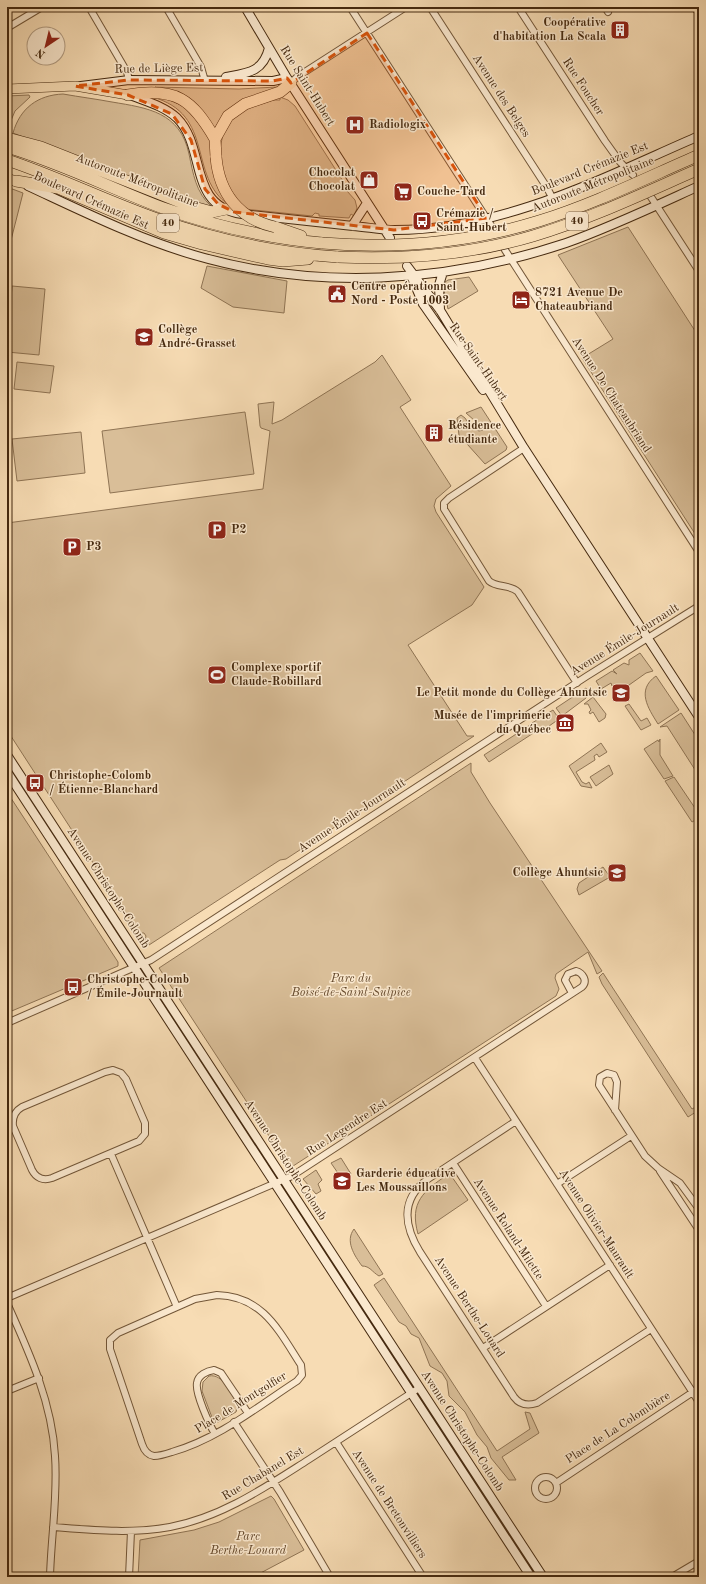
<svg xmlns="http://www.w3.org/2000/svg" width="706" height="1584" viewBox="0 0 706 1584" font-family="'Old Standard TT',serif">
	<rect width="100%" height="100%" fill="#f7dcb4"/>
	<filter id="stains"><feTurbulence type="fractalNoise" baseFrequency=".005" numOctaves="4"/><feColorMatrix values="0 0 0 0 .2 0 0 0 0 .09 0 0 0 0 .02 0 0 0 .5 -.17"/></filter>
	<radialGradient id="worn" r=".72"><stop offset=".6" stop-color="#630" stop-opacity="0"/><stop offset="1" stop-color="#630" stop-opacity=".3"/></radialGradient>
	<path fill="#d9be98" stroke="#8f7454" d="M155,87L239,89L277,87L214,128L205,114L191,100Z
		M63,94C80,97 96,99 112,102C148,108 180,112 189,154C193,173 196,193 211,206H201L13,133C20,108 38,95 63,94Z
		M29,95L30,97L15,111L7,130L9,115L7,96Z
		M160,96L188,108L208,135L229,205C187,177 216,114 152,97Z
		M280,97L288,100L295,106L348,189L347,191L355,200L357,208L354,216L351,214L349,218L319,216V214L315,213L312,216L244,209L240,205L223,177L220,149L223,134L229,122L243,110L273,100H280Z
		M7,187L23,193L9,248H7Z
		M628,227L699,337V540L582,358L613,339L558,255Z
		M207,266L287,281L284,313L233,307L201,288Z
		M469,277L478,291L448,309L444,290L445,282L448,280Z
		M12,286L45,289L39,355L7,352Z
		M382,355L411,400L400,407L451,486L436,499L434,506L436,512L484,587L472,605L408,645L467,736H474L286,859L280,860L149,945L145,939L146,936L144,933H139L134,926L7,730V523L263,489L270,431L261,428L260,426L258,404L274,402L272,424L282,420L375,362Z
		M17,362L54,366L50,393L14,389Z
		M481,407L507,447L506,450L485,464L459,435L457,418L461,415L465,418L471,427L479,431L483,430V428L466,413Z
		M245,412L254,474L110,493L102,431Z
		M81,432L85,473L17,481L12,439Z
		M640,653L653,671L646,673L622,690L620,688L618,690L615,685L612,686L611,683L601,689L596,681L612,671L617,674L613,670L624,663L629,665V660Z
		M656,676L679,710L658,724C648,708 636,690 656,676Z
		M586,688L590,694L586,697V698L562,716L556,708Z
		M593,697L606,714L605,718L599,722L593,712L590,714L589,712L591,710L588,704H584Z
		M629,704L641,721L647,718L651,725L641,730L625,706Z
		M553,710L559,719L542,731L540,728L537,730L532,723Z
		M681,713L699,741V776L667,726L660,727Z
		M530,725L535,732L489,762L484,755Z
		M660,739V755L673,776L664,779L644,749L658,740L659,742Z
		M601,743L607,752L599,757L597,754L594,756L595,760L576,772L582,782L586,784L589,782L592,788L581,786L569,766Z
		M471,763V772L490,803L602,971L597,974L588,952L556,974L555,978L559,989L556,996L290,1168L159,968Z
		M609,765L613,774L596,786L590,777Z
		M674,777L697,811L699,810V818L692,822L665,781Z
		M7,792L118,962V966L7,1013Z
		M603,867L610,877L579,895L577,889L579,883Z
		M603,973L692,1109L699,1105V1110L688,1117L602,984L599,977Z
		M341,1158L351,1174L342,1179L331,1163Z
		M316,1170L322,1180L318,1184L321,1191L316,1194L303,1179Z
		M447,1175L452,1177L468,1200L418,1234C409,1202 424,1191 447,1175Z
		M354,1229L383,1274L379,1276C372,1272 370,1266 362,1266C354,1255 345,1241 354,1229Z
		M384,1278L497,1451L530,1429L525,1412L530,1413L539,1433L502,1457L516,1480H509L491,1458L487,1447L477,1435L465,1412L449,1396L447,1381L442,1373L430,1366L419,1338L411,1334L406,1326L399,1322L374,1285Z
		M209,1376C223,1373 232,1395 238,1406L236,1412L218,1422L213,1420L202,1391L203,1382Z
		M271,1496L274,1499L304,1550L253,1577H138L140,1540L194,1530L219,1522Z"/>
	<g fill="none" stroke-linecap="round" stroke-linejoin="round">
		<defs>
			<path id="street" d="M89,7L127,72L129,80
				M166,7L201,67L205,81
				M350,7L492,227
				M430,7L546,186L553,199
				M518,7L605,141L620,162L633,175
				M605,7L608,12
				M7,28L42,7
				M291,83L297,77L406,7
				M651,197L699,271
				M505,250L699,552
				M524,448L449,498L444,503V509L489,581C497,588 510,584 518,592L577,683
				M7,1023L151,960L587,676L699,606
				M475,1058L699,1402
				M113,1070L121,1073L126,1079L145,1123V1134L139,1141L52,1178C43,1181 36,1178 32,1170L13,1126C12,1117 15,1111 22,1107L105,1072Z
				M615,1110L617,1082L614,1075L607,1073L600,1077L599,1085L645,1156L658,1168L680,1183L699,1209
				M516,1121L428,1179C400,1199 404,1226 420,1252L514,1397C520,1405 528,1406 537,1403L651,1329
				M111,1154L177,1307
				M453,1163L546,1306
				M660,1171L699,1230
				M557,1184L631,1136
				M217,1295C263,1296 279,1331 301,1365L302,1375L297,1381C257,1407 218,1439 172,1452C166,1454 160,1456 154,1456C147,1455 144,1450 142,1444L110,1349V1340L118,1333L195,1299Z
				M7,1298L292,1176L582,987C588,981 583,973 576,971L568,974L565,980L572,993
				M7,1303C29,1352 52,1402 55,1456C58,1496 51,1537 50,1577
				M483,1348L610,1265
				M7,1391L39,1378
				M234,1422L280,1492L330,1577
				M215,1434C209,1424 195,1393 197,1383C198,1375 207,1371 214,1370L221,1373L248,1413
				M336,1442L423,1577
				M535 1488a11 11 0 1 1 22 0a11 11 0 1 1-22 0Z
				M556,1483L699,1388
				M53,1527C92,1530 131,1534 170,1527C222,1517 264,1488 308,1460C345,1436 382,1412 419,1388
				M129,1577L131,1531
				M672,1577L699,1561
				M695,1577L699,1575"/>
			<path id="secondary" d="M245,7L287,78L390,238
				M696,7L699,12
				M226,77C248,73 263,72 269,48
				M81,86L129,80L273,81L287,78
				M130,95C145,101 164,106 177,118C207,148 187,206 242,214C279,218 316,222 353,226C367,227 381,230 395,230C504,230 602,178 699,136
				M28,186C82,211 136,238 194,255C316,291 446,283 566,243C611,227 655,206 699,186
				M352,226L367,203
				M407,266L440,310L524,448L699,717
				M410,273L423,304L483,390
				M440,310L439,285L443,272
				M7,755L543,1577
				M7,772L531,1577"/>
			<path id="primary" d="M7,89L75,86L128,95
				M7,178L16,181"/>
			<path id="highway" d="M128,95C176,87 192,99 215,139
				M7,138L41,147L190,206L212,212L226,209
				M7,147C61,163 110,188 163,208C214,226 268,238 322,243
				M216,157L215,139L228,116L245,104L280,92L291,83
				M7,160C58,177 106,201 157,219C215,240 276,253 338,257
				M16,181L58,188L164,233L202,244L268,259L283,261L308,259
				M275,227L301,236"/>
		</defs>
		<use href="#street" stroke="#725638" stroke-width="8"/>
		<use href="#secondary" stroke="#45290f" stroke-width="10"/>
		<use href="#primary" stroke="#45290f" stroke-width="10"/>
		<use href="#highway" stroke="#45290f" stroke-width="12"/>
		<use href="#street" stroke="#fae8ce" stroke-width="6"/>
		<use href="#secondary" stroke="#fae8ce" stroke-width="8"/>
		<use href="#primary" stroke="#f7dcb4" stroke-width="9"/>
		<use href="#highway" stroke="#f7dcb4" stroke-width="11"/>
		<defs>
			<path id="highway-bridge" d="M216,157C219,193 239,219 275,227
				M322,243C396,249 468,243 539,221C594,204 646,178 699,155
				M338,257C404,260 469,255 533,236C590,219 644,193 699,169"/>
		</defs>
		<use href="#highway-bridge" stroke="#45290f" stroke-width="12" stroke-linecap="butt"/>
		<use href="#highway-bridge" stroke="#f7dcb4" stroke-width="11"/>
	</g>
	<path fill="#d8540c" fill-opacity="0.2" stroke="#d8540c" stroke-width="3" stroke-dasharray="8 5" stroke-linejoin="round" d="M367,33L487,218L394,230L234,212L218,204L205,189L191,140L172,114L128,95L75,86L129,80L273,81L287,78L291,83Z"/>
	<defs>
		<symbol id="building-square" viewBox="-11 -11 22 22"><rect x="-9" y="-9" width="18" height="18" rx="4" fill="#8f2418" stroke="#fae8ce"/><path d="M-4-6H4V6H1V3H-1V6H-4ZM-2.5-4.3h1.7v1.8h-1.7ZM.8-4.3h1.7v1.8H.8ZM-2.5-1h1.7V.8h-1.7ZM.8-1h1.7V.8H.8Z" fill="#fff"/></symbol>
		<symbol id="hospital-square" viewBox="-11 -11 22 22"><rect x="-9" y="-9" width="18" height="18" rx="4" fill="#8f2418" stroke="#fae8ce"/><path d="M-5-5h3v3.5h4V-5h3V5h-3V1.5h-4V5h-3Z" fill="#fff"/></symbol>
		<symbol id="shop-square" viewBox="-11 -11 22 22"><rect x="-9" y="-9" width="18" height="18" rx="4" fill="#8f2418" stroke="#fae8ce"/><path d="M-5-2.5h2.3a2.7 3.5 0 0 1 5.4 0H5L5.5 6h-11ZM-1.5-2.5h3a1.5 2.3 0 0 0-3 0Z" fill="#fff"/></symbol>
		<symbol id="supermarket-square" viewBox="-11 -11 22 22"><rect x="-9" y="-9" width="18" height="18" rx="4" fill="#8f2418" stroke="#fae8ce"/><path d="M-6-5.5h2.5l.6 2H6L4.5 2H-2.5L-4.4-4H-6ZM-1.5 3.2a1.3 1.3 0 1 0 .1 0ZM3 3.2a1.3 1.3 0 1 0 .1 0Z" fill="#fff"/></symbol>
		<symbol id="bus-square" viewBox="-11 -11 22 22"><rect x="-9" y="-9" width="18" height="18" rx="4" fill="#8f2418" stroke="#fae8ce"/><path d="M-5-6H5V4H4V6H2V4H-2V6H-4V4H-5ZM-3.5-4V0h7V-4ZM-3.5 1.2v1.5H-2V1.2ZM2 1.2v1.5H3.5V1.2Z" fill="#fff"/></symbol>
		<symbol id="civic-square" viewBox="-11 -11 22 22"><rect x="-9" y="-9" width="18" height="18" rx="4" fill="#8f2418" stroke="#fae8ce"/><path d="M-.6-6.5H3V-4.5H.6V-3L4-1V1h2V6H-6V1h2V-1L-.6-3ZM-1.2 2.5V6h2.4V2.5Z" fill="#fff"/></symbol>
		<symbol id="hotel-square" viewBox="-11 -11 22 22"><rect x="-9" y="-9" width="18" height="18" rx="4" fill="#8f2418" stroke="#fae8ce"/><path d="M-6-4.5h1.5V1H6V5H4.5V3h-9V5H-6ZM-4 0a1.8 1.8 0 1 1 3.6 0ZM.5 0V-2.5h3Q6-2.5 6 0Z" fill="#fff"/></symbol>
		<symbol id="university-square" viewBox="-11 -11 22 22"><rect x="-9" y="-9" width="18" height="18" rx="4" fill="#8f2418" stroke="#fae8ce"/><path d="M0-5L7-2L0 1L-7-2ZM-4 1L0 2.5L4 1V4Q0 6-4 4Z" fill="#fff"/></symbol>
		<symbol id="parking-square" viewBox="-11 -11 22 22"><rect x="-9" y="-9" width="18" height="18" rx="4" fill="#8f2418" stroke="#fae8ce"/><path d="M-3.5-5.5H1a3.5 3.5 0 0 1 0 7H-1V5.5H-3.5ZM-1-3.4V-.6H.8a1.4 1.4 0 0 0 0-2.8Z" fill="#fff"/></symbol>
		<symbol id="stadium-square" viewBox="-11 -11 22 22"><rect x="-9" y="-9" width="18" height="18" rx="4" fill="#8f2418" stroke="#fae8ce"/><path d="M0-5a6.5 5 0 1 0 0 10a6.5 5 0 1 0 0-10ZM-3.5-1.8h7v3.6h-7Z" fill="#fff"/></symbol>
		<symbol id="school-square" viewBox="-11 -11 22 22"><rect x="-9" y="-9" width="18" height="18" rx="4" fill="#8f2418" stroke="#fae8ce"/><path d="M0-5L7-2L0 1L-7-2ZM-4 1L0 2.5L4 1V4Q0 6-4 4Z" fill="#fff"/></symbol>
		<symbol id="museum-square" viewBox="-11 -11 22 22"><rect x="-9" y="-9" width="18" height="18" rx="4" fill="#8f2418" stroke="#fae8ce"/><path d="M0-6L6-3V-2H-6V-3ZM-5-1h2V3h-2ZM-1-1h2V3h-2ZM3-1h2V3H3ZM-6 4H6V6H-6Z" fill="#fff"/></symbol>
	</defs>
	<g fill-rule="evenodd">
		<use href="#building-square" x="609" y="19" width="22" height="22"/>
		<use href="#hospital-square" x="344" y="114" width="22" height="22"/>
		<use href="#shop-square" x="358" y="169" width="22" height="22"/>
		<use href="#supermarket-square" x="392" y="181" width="22" height="22"/>
		<use href="#bus-square" x="411" y="210" width="22" height="22"/>
		<use href="#civic-square" x="326" y="283" width="22" height="22"/>
		<use href="#hotel-square" x="510" y="289" width="22" height="22"/>
		<use href="#university-square" x="133" y="326" width="22" height="22"/>
		<use href="#building-square" x="423" y="422" width="22" height="22"/>
		<use href="#parking-square" x="206" y="519" width="22" height="22"/>
		<use href="#parking-square" x="61" y="536" width="22" height="22"/>
		<use href="#stadium-square" x="206" y="664" width="22" height="22"/>
		<use href="#school-square" x="610" y="682" width="22" height="22"/>
		<use href="#museum-square" x="554" y="712" width="22" height="22"/>
		<use href="#bus-square" x="24" y="772" width="22" height="22"/>
		<use href="#university-square" x="606" y="862" width="22" height="22"/>
		<use href="#bus-square" x="62" y="976" width="22" height="22"/>
		<use href="#school-square" x="331" y="1170" width="22" height="22"/>
	</g>
	<g text-anchor="middle" dominant-baseline="central" stroke-width="3" stroke-linejoin="round" paint-order="stroke">
		<g fill="#fae8ce" stroke="#7b6248" stroke-width="1">
			<rect x="566" y="212" width="22" height="18" rx="3"/>
			<rect x="157" y="214" width="22" height="18" rx="3"/>
		</g>
		<g font-size="11" font-weight="bold" fill="#45290f">
			<text x="577" y="221">40</text>
			<text x="168" y="223">40</text>
		</g>
		<g font-size="12" font-weight="bold" fill="#45290f" stroke="#fae8ce" text-anchor="start">
			<text x="606" y="23" text-anchor="end">Coopérative<tspan x="606" dy="14">d'habitation La Scala</tspan></text>
			<text x="369" y="125">Radiologix</text>
			<text x="355" y="173" text-anchor="end">Chocolat<tspan x="355" dy="14">Chocolat</tspan></text>
			<text x="417" y="192">Couche-Tard</text>
			<text x="436" y="214">Crémazie /<tspan x="436" dy="14">Saint-Hubert</tspan></text>
			<text x="351" y="287">Centre opérationnel<tspan x="351" dy="14">Nord - Poste 1003</tspan></text>
			<text x="535" y="293">8721 Avenue De<tspan x="535" dy="14">Chateaubriand</tspan></text>
			<text x="158" y="330">Collège<tspan x="158" dy="14">André-Grasset</tspan></text>
			<text x="448" y="426">Résidence<tspan x="448" dy="14">étudiante</tspan></text>
			<text x="231" y="530">P2</text>
			<text x="86" y="547">P3</text>
			<text x="231" y="668">Complexe sportif<tspan x="231" dy="14">Claude-Robillard</tspan></text>
			<text x="607" y="693" text-anchor="end">Le Petit monde du Collège Ahuntsic</text>
			<text x="551" y="716" text-anchor="end">Musée de l'imprimerie<tspan x="551" dy="14">du Québec</tspan></text>
			<text x="49" y="776">Christophe-Colomb<tspan x="49" dy="14">/ Étienne-Blanchard</tspan></text>
			<text x="603" y="873" text-anchor="end">Collège Ahuntsic</text>
			<text x="87" y="980">Christophe-Colomb<tspan x="87" dy="14">/ Émile-Journault</tspan></text>
			<text x="356" y="1174">Garderie éducative<tspan x="356" dy="14">Les Moussaillons</tspan></text>
		</g>
		<g font-size="12" fill="#45290f" stroke="#fae8ce">
			<text transform="translate(159 69) rotate(-1)">Rue de Liège Est</text>
			<text transform="translate(307 86) rotate(58)">Rue Saint-Hubert</text>
			<text transform="translate(583 87) rotate(57)">Rue Foucher</text>
			<text transform="translate(501 96) rotate(57)">Avenue des Belges</text>
			<text transform="translate(590 169) rotate(-22)">Boulevard Crémazie Est</text>
			<text transform="translate(137 181) rotate(21)">Autoroute Métropolitaine</text>
			<text transform="translate(593 185) rotate(-22)">Autoroute Métropolitaine</text>
			<text transform="translate(91 201) rotate(24)">Boulevard Crémazie Est</text>
			<text transform="translate(478 362) rotate(55)">Rue Saint-Hubert</text>
			<text transform="translate(611 395) rotate(57)">Avenue De Chateaubriand</text>
			<text transform="translate(625 640) rotate(-32)">Avenue Émile-Journault</text>
			<text transform="translate(352 816) rotate(-33)">Avenue Émile-Journault</text>
			<text transform="translate(108 888) rotate(57)">Avenue Christophe-Colomb</text>
			<text transform="translate(347 1128) rotate(-33)">Rue Legendre Est</text>
			<text transform="translate(285 1160) rotate(57)">Avenue Christophe-Colomb</text>
			<text transform="translate(596 1224) rotate(57)">Avenue Olivier-Maurault</text>
			<text transform="translate(508 1229) rotate(57)">Avenue Roland-Milette</text>
			<text transform="translate(469 1307) rotate(57)">Avenue Berthe-Louard</text>
			<text transform="translate(241 1403) rotate(-32)">Place de Montgolfier</text>
			<text transform="translate(618 1428) rotate(-33)">Place de La Colombière</text>
			<text transform="translate(462 1431) rotate(57)">Avenue Christophe-Colomb</text>
			<text transform="translate(263 1474) rotate(-31)">Rue Chabanel Est</text>
			<text transform="translate(389 1504) rotate(57)">Avenue de Bretonvilliers</text>
		</g>
		<g font-size="12" font-style="italic" fill="#63472a" stroke="#fae8ce">
			<text x="351" y="979">Parc du<tspan x="351" dy="14">Boisé-de-Saint-Sulpice</tspan></text>
			<text x="248" y="1537">Parc<tspan x="248" dy="14">Berthe-Louard</tspan></text>
		</g>
	</g>
	<rect width="706" height="1584" fill="none" stroke="#f7dcb4" stroke-width="24"/>
	<rect x="8" y="8" width="690" height="1568" fill="none" stroke="#45290f" stroke-width="2"/>
	<rect x="12" y="12" width="682" height="1560" fill="none" stroke="#45290f"/>
	<g transform="translate(46 46) rotate(215)"><circle r="19" fill="#fae8ce" stroke="#b29c82"/>
	<path d="M0-3L7 15L0 10L-7 15Z" fill="#8f2418"/>
	<text y="-6" font-size="11" font-weight="bold" text-anchor="middle" fill="#45290f">N</text>
	</g>
	<rect width="100%" height="100%" filter="url(#stains)"/>
	<rect width="100%" height="100%" fill="url(#worn)"/>
</svg>
